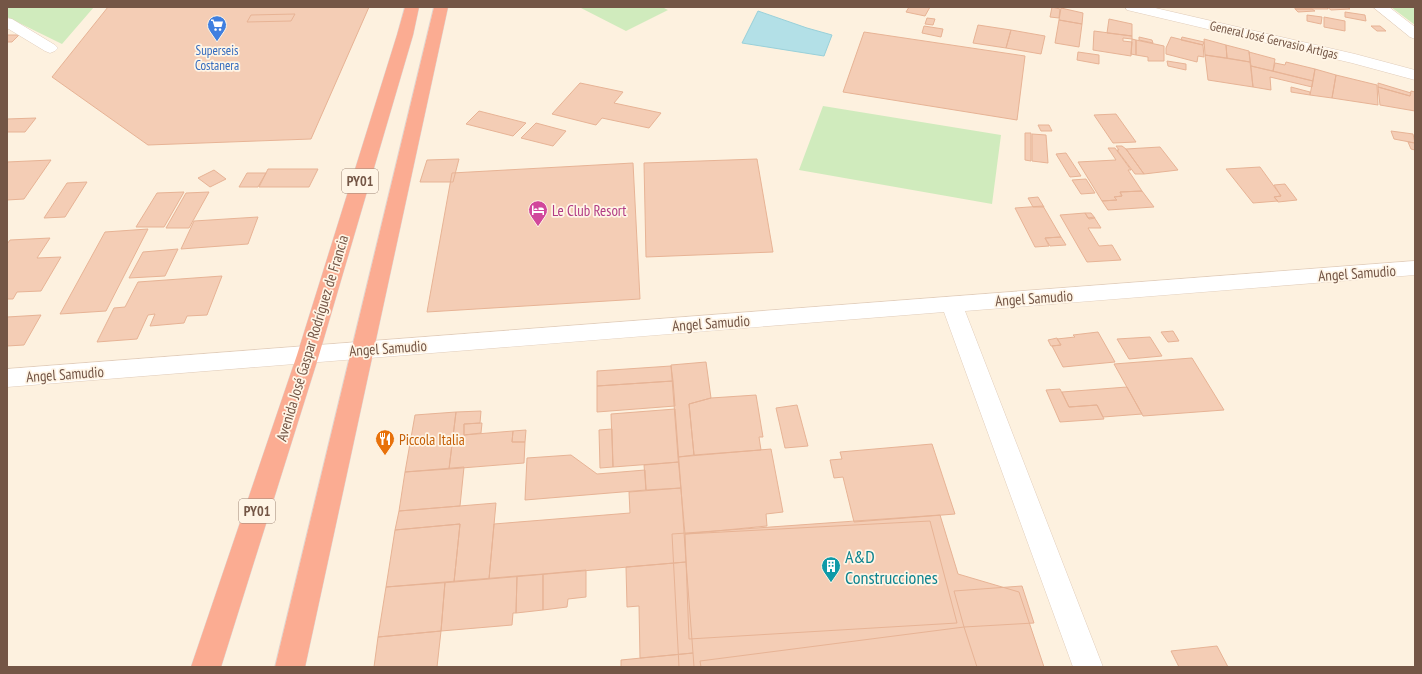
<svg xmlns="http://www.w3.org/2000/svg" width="1422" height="674" viewBox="0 0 1422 674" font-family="'PT Sans Narrow',sans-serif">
	<rect width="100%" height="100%" fill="#fdf1df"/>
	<path fill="#d0ebbd" d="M7,7H94L62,44L7,17Z
		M579,7H662L668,10L626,31Z
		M1391,7H1415V25Z
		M823,106L1001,135L992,204L799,170Z"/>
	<path fill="#b3e0e7" stroke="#99d0d9" d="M758,11L807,28L832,35L824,56L742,43Z"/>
	<path fill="#f4cdb5" stroke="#e7b395" d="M108,7H369L311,139L148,145L52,77Z
		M909,7H930L925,16L906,12Z
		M1052,7L1060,9L1059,18L1050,17Z
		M1293,7H1326L1328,9H1296Z
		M1327,7H1347L1350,9L1331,10Z
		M1061,8L1083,13L1082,24L1059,20Z
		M1295,9H1312L1315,11L1298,12Z
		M1345,12L1365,15L1366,21L1345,17Z
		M295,14L291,21L247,22L251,15Z
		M1307,15L1322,17L1321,24L1307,21Z
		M1324,17L1345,21V31L1324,27Z
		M927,18L935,19L933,25L925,24Z
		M1109,19L1132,24V36L1107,33Z
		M1059,20L1082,24L1079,47L1055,43Z
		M978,25L1011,30L1006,48L973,43Z
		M924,26L943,29L941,37L922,33Z
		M1371,26H1380L1386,31H1377Z
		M1011,30L1045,36L1041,54L1006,48Z
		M1094,31L1132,36V39L1123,38V41L1132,42L1131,56L1093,50Z
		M864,32L1025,56L1017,120L843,92Z
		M7,35H19L12,42H7Z
		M1139,37L1152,40L1153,43L1139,40Z
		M1171,37L1203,45L1204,57L1198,56L1197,62L1166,54V48Z
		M1182,37L1204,42L1203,45L1181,40Z
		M1132,39L1136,40V55L1131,54Z
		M1204,39L1226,45L1227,58L1205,55Z
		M1136,40L1164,46V61H1148V57L1136,55Z
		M1226,45L1249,51L1250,62L1227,58Z
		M1078,52L1099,55V64L1077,60Z
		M1249,52L1275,59L1273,71L1251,66Z
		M1205,55L1250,62L1253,87L1208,80Z
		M1167,61L1186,64V70L1168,66Z
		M1286,62L1315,69L1313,81L1273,71L1275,63L1285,65Z
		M1251,66L1313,81L1312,87L1270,77L1271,90L1253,87Z
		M1315,69L1336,75L1332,98L1310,95Z
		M1336,75L1377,85L1378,105L1332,98Z
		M580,83L623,92L614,103L661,113L649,128L602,118L596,125L552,114Z
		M1378,83L1411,93L1410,96L1378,87Z
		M1291,87L1310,92V95L1291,92Z
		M1378,87L1410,96L1411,91L1415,92V111L1380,105Z
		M479,111L526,123L513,136L466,124Z
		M1116,114L1136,142L1113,143L1094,115Z
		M36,118L25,132H7V119Z
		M536,123L566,131L553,146L521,138Z
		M1038,125H1049L1052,131H1041Z
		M1391,131L1413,134L1415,143L1394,139Z
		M1025,133H1031V161L1025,160Z
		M1032,134L1046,135L1048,163L1032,161Z
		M1408,142L1415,143V150L1411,149Z
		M1116,146H1122L1126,149L1144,174H1135L1117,150H1119Z
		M1160,147L1178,170L1144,174L1126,149Z
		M1108,148H1115L1131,170H1128L1142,191L1120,192L1122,196L1114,197L1117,200L1102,201L1078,162L1116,160Z
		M1066,153L1081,176L1070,177L1056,154Z
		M459,159L453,182H420L427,160Z
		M757,159L773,252L646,257L644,163Z
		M51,160L24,199L7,200V162Z
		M633,163L640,299L427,312L452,173Z
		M1260,167L1281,196L1274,197L1278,201L1253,203L1226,169Z
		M268,169H318L309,187H259Z
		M214,170L226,179L210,187L198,178Z
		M247,173H266L258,187H239Z
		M1086,179L1095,193L1081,194L1072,180Z
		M87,182L65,217L44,218L67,183Z
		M1285,184L1297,200L1278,202L1274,197L1281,196L1274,185Z
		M1142,191L1154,207L1108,210L1102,201L1117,200L1114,197L1122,196L1120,192Z
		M184,192L164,227H136L157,193Z
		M209,192L189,228H166L186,193Z
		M1038,197L1044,207H1033L1028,198Z
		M1043,206L1061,237L1045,238L1049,246L1035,247L1015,208Z
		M1085,213L1088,218L1094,217L1101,228H1088L1099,246L1112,245L1121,260L1087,262L1060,215Z
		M1085,213H1091L1095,218L1089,219Z
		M258,217L248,244L181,249L194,221Z
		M148,229L106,311L60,314L105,232Z
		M1061,237L1066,245L1050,246L1045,238Z
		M50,238L37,258L61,257L41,291L17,292L13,299H7V244L10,240Z
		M178,249L165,276L129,278L143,252Z
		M222,276L207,315L187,316L184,323L150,326L155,314L148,315L137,339L97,342L114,308L125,307L138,282Z
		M41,315L24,345L7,346V317Z
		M1173,331L1179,341L1168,342L1161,332Z
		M1098,332L1115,362L1063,367L1052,346L1061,345L1057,339L1075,337L1073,335Z
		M1150,337L1162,356L1129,359L1117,339Z
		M1057,338L1061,345L1051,346L1048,340Z
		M1192,358L1224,410L1143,416L1114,364Z
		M706,362L711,398L689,404L694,455L678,457L671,365Z
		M671,366L673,381L597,386V371Z
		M673,381L675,406L597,412V386Z
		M1127,387L1142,414L1103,417L1097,405L1069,407L1062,392Z
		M1060,389L1069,407L1097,405L1104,419L1060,422L1046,390Z
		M756,395L763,437H759L761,450L694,455L689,404L711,398Z
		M797,405L808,446L785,448L776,408Z
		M675,409L679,462L613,467L611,414Z
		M481,411L480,423L464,424V435L513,431L512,442H525L524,463L449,469L456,412Z
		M456,412L449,469L405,472L415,415Z
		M482,423L481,433L464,435V424Z
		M612,429L613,467L600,468L599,430Z
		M526,430L525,442H512L513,431Z
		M932,444L955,514L854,522L843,477L834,478L830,460L842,459L840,452Z
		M771,449L783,512L766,514L767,526L685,534L678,457Z
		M571,455L597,474L645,470L646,490L525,500L527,458Z
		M679,462L681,488L646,490L644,465Z
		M464,467L460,506L399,511L405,472Z
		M681,488L686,562L489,579L494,524L630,513L629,492Z
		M496,503L489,579L454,582L460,524L395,530L399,511Z
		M940,515L958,574L1019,592L1044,667H679L672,534Z
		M930,521L957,623L689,639L685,534Z
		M460,524L454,582L386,587L395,530Z
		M686,562L693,653L640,658L639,606L627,607L626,567Z
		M586,570V597L568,599L567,607L543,610V574Z
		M543,574V610L516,613L517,576Z
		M517,576L516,613H513L512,625L441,631L445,582Z
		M445,582L441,631L378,637L386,587Z
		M1022,586L1034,623L964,627L954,591Z
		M964,627L977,667H701L700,661Z
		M441,631L437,667H374L378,637Z
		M1217,646L1228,667H1179L1171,651Z
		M693,653L694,667H621V660Z"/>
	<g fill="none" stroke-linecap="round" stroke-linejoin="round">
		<defs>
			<path id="minor" d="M1125,7H1151L1355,54L1415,70V80L1352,63L1127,10Z
				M1373,7H1389L1415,27V39L1410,37Z
				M7,18L12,19L55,45L58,48L55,51L50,53L45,51L7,28Z
				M1415,261V275L965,311L1103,667H1073L944,312L7,387V369Z"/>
			<path id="highway" d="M405,7H419L413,35L319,355L221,667H191L297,355L397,35Z
				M434,7H448L305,667H275Z"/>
		</defs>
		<use href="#minor" stroke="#e1cdbb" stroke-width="1"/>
		<use href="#highway" stroke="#ded6d3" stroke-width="1"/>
		<use href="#minor" fill="#fff" fill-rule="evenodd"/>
		<use href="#highway" fill="#fbac92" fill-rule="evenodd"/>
	</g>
	<defs>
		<symbol id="supermarket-pin" viewBox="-11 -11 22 30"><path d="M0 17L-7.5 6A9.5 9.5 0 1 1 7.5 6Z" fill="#3f7fe0" stroke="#fff5e6"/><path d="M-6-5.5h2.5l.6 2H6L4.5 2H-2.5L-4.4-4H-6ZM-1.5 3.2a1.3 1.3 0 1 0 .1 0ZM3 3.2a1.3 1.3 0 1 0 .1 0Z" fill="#fff"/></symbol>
		<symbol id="hotel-pin" viewBox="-11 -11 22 30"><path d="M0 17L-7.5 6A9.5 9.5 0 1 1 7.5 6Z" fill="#d1479c" stroke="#fff5e6"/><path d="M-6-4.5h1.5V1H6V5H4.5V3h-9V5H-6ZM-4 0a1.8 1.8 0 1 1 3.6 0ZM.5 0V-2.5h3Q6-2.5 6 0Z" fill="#fff"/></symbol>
		<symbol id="restaurant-pin" viewBox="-11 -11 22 30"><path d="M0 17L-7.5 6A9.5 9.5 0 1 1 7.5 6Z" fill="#e8710a" stroke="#fff5e6"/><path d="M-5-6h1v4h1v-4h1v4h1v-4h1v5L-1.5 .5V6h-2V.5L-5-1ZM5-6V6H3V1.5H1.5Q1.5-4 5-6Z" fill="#fff"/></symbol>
		<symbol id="building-pin" viewBox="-11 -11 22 30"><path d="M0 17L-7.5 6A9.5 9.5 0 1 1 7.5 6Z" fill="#0f9aa8" stroke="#fff5e6"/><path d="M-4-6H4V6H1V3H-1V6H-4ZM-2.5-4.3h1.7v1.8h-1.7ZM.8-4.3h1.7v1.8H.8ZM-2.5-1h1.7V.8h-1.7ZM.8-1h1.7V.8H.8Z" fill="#fff"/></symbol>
	</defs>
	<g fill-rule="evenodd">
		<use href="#supermarket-pin" x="206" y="14" width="22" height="30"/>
		<use href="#hotel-pin" x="527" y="199" width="22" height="30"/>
		<use href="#restaurant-pin" x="374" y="428" width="22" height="30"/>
		<use href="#building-pin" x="820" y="555" width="22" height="30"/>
	</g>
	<g text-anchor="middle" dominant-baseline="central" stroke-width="3.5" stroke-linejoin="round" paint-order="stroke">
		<g font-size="13" fill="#745646" stroke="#fff5e6">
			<text transform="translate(1274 40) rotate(13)">General José Gervasio Artigas</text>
		</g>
		<g font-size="13" fill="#366cbe" stroke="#fff5e6">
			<text x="217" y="50">Superseis<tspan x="217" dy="15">Costanera</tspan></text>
		</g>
		<g fill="#fff5e6" stroke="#9e8676" stroke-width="1">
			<rect x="342" y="169" width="36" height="24" rx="3"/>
			<rect x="239" y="499" width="36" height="24" rx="3"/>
		</g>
		<g font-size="14" font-weight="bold" fill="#745646">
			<text x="360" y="181">PY01</text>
			<text x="257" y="511">PY01</text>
		</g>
		<g font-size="15" fill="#b23c85" stroke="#fff5e6" text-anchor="start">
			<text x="552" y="210">Le Club Resort</text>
		</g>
		<g font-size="15" fill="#745646" stroke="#fff5e6">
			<text transform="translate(1357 273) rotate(-4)">Angel Samudio</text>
			<text transform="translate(1034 298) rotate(-4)">Angel Samudio</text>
			<text transform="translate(711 323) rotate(-4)">Angel Samudio</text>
			<text transform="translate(312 338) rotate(-73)">Avenida José Gaspar Rodríguez de Francia</text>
			<text transform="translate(388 348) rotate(-4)">Angel Samudio</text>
			<text transform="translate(65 374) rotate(-4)">Angel Samudio</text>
		</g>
		<g font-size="15" fill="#c56008" stroke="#fff5e6" text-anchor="start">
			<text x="399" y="439">Piccola Italia</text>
		</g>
		<g font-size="18" fill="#0d838f" stroke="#fff5e6" text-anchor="start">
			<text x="845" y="556">A&amp;D<tspan x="845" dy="21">Construcciones</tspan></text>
		</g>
	</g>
	<rect width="1422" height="674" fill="none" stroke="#745646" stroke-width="16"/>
</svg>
